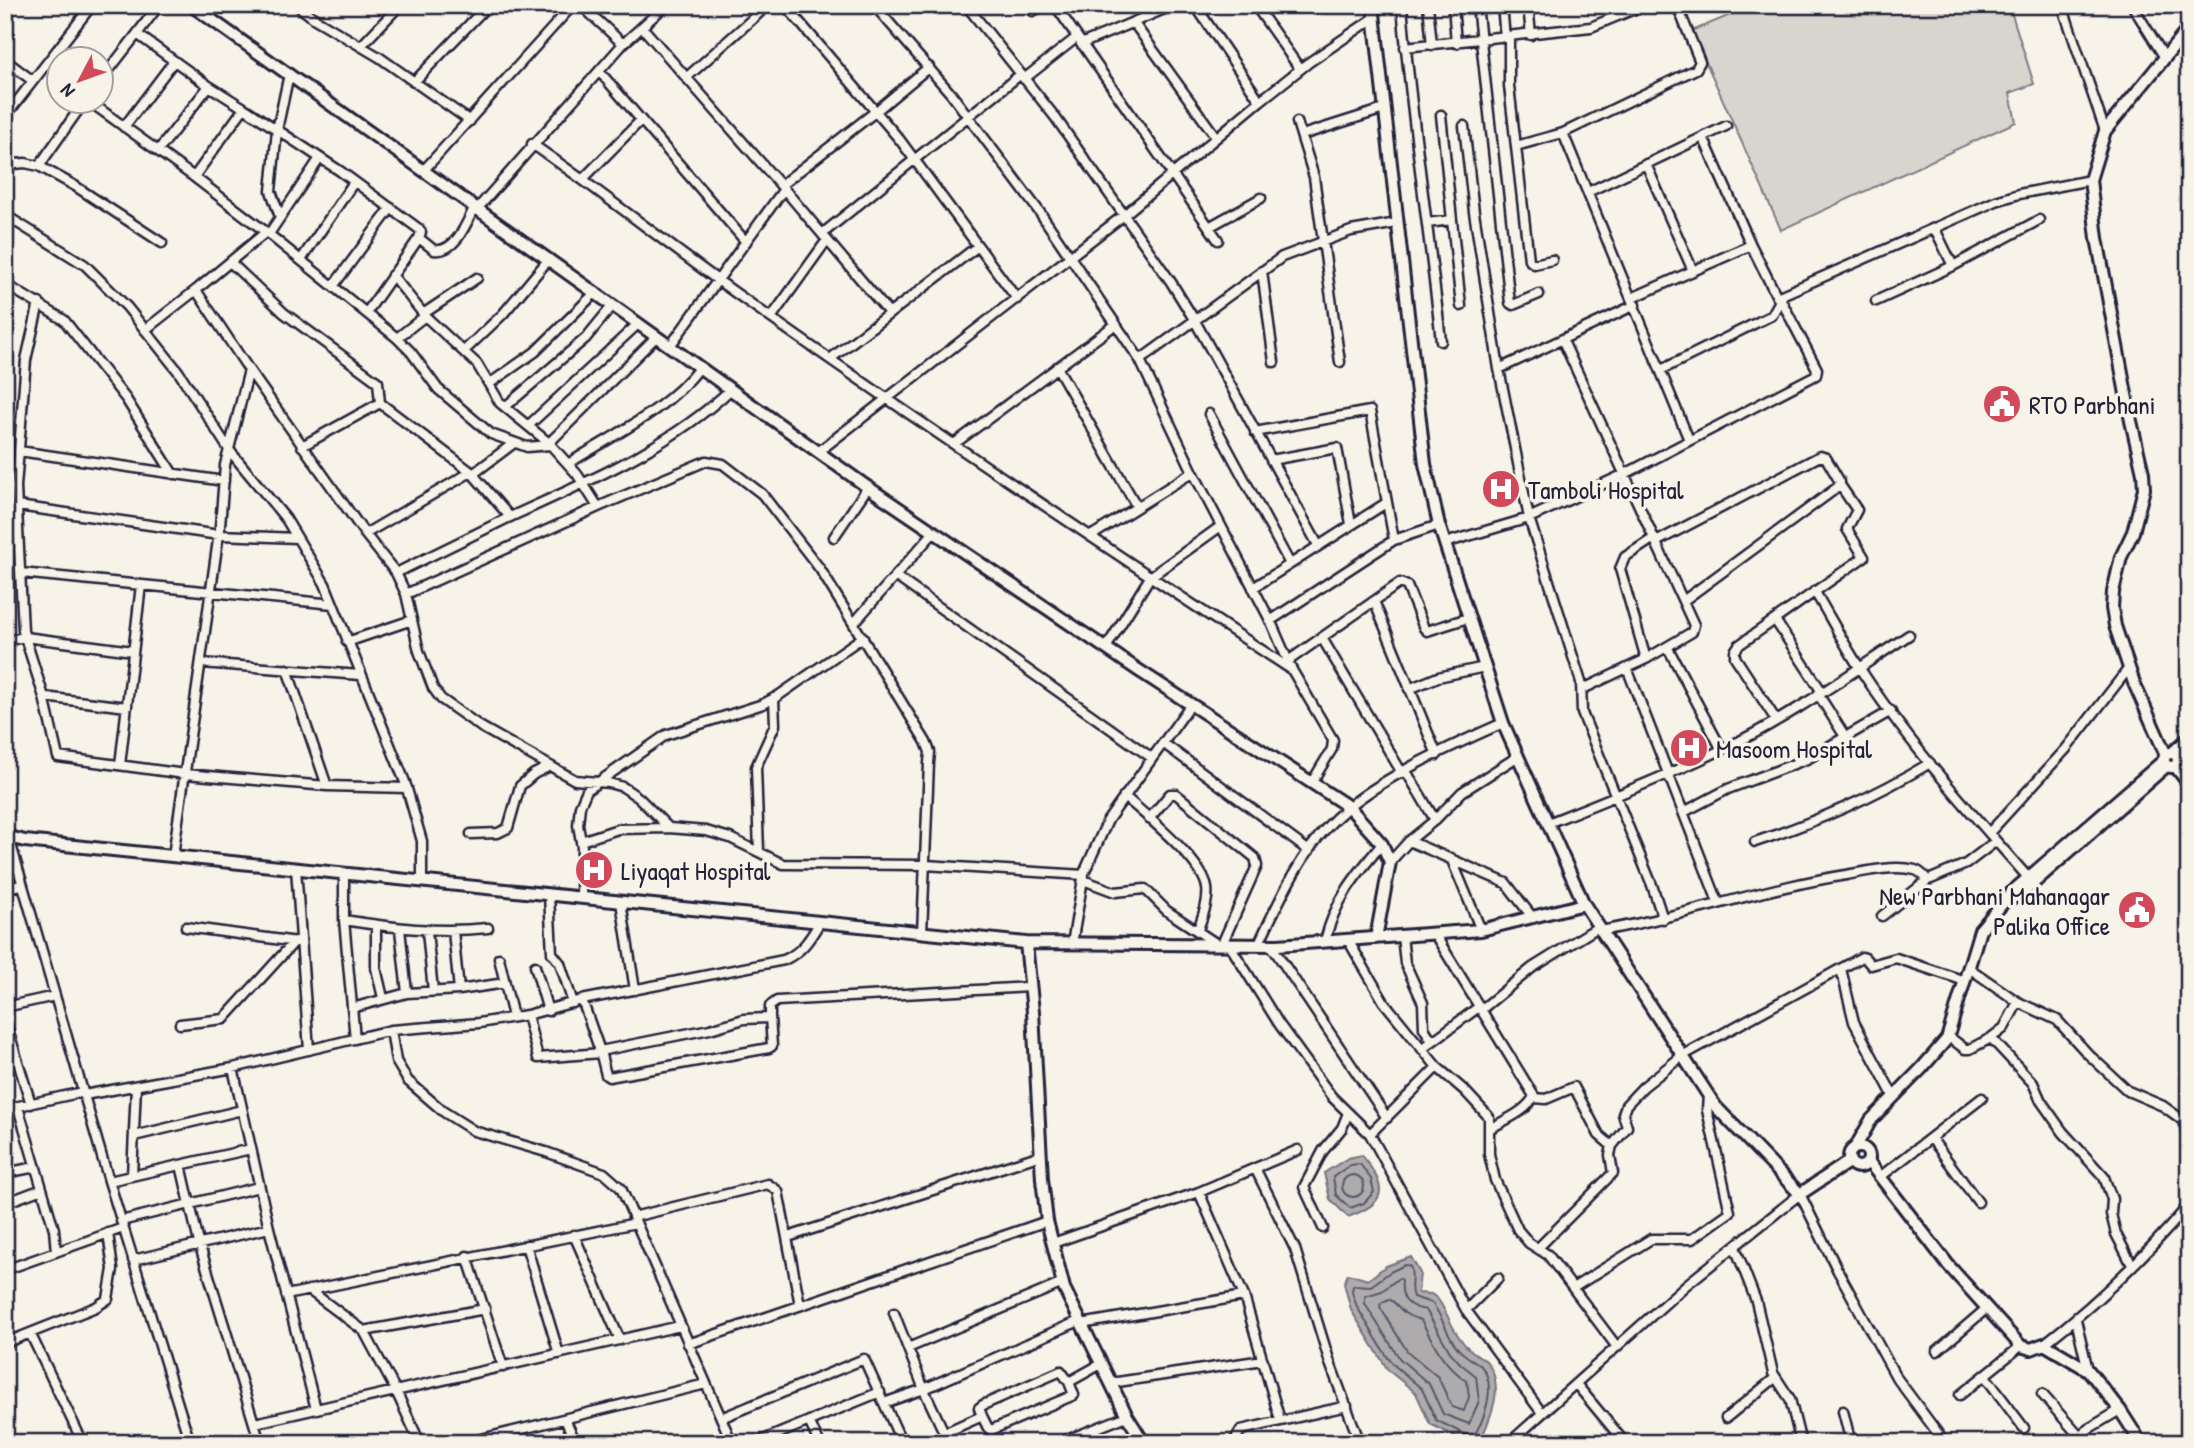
<svg xmlns="http://www.w3.org/2000/svg" width="2194" height="1448" viewBox="0 0 2194 1448" font-family="'Patrick Hand',sans-serif">
	<rect width="100%" height="100%" fill="#f7f3e8"/>
	<filter id="ink" filterUnits="userSpaceOnUse"><feTurbulence type="fractalNoise" baseFrequency=".0143" numOctaves="2"/><feDisplacementMap in="SourceGraphic" scale="14" xChannelSelector="R" yChannelSelector="G"/><feConvolveMatrix kernelMatrix="1 2 1 2 8 2 1 2 1" color-interpolation-filters="sRGB"/></filter>
	<g filter="url(#ink)">
		<path fill="#d8d5cf" stroke="#7d7c85" stroke-width="2" d="M1754,5H2009L2034,84L2010,93L2016,122L1781,230L1692,31Z"/>
		<path fill="#aeabad" stroke="#76747f" stroke-width="2" d="M1362,1155C1387,1188 1389,1202 1348,1217L1330,1199L1324,1173L1348,1158Z
			M1411,1257L1420,1273L1418,1293L1431,1294L1437,1298C1447,1311 1451,1328 1462,1341C1469,1352 1480,1355 1487,1362C1506,1386 1490,1418 1480,1442L1462,1440L1430,1424L1416,1393L1388,1370L1351,1310L1344,1283L1348,1274L1368,1280L1386,1266Z"/>
		<g fill="none" stroke-linecap="round" stroke-linejoin="round">
			<path stroke="#5a5969" stroke-width="2" d="M1360,1164L1371,1179L1374,1192L1364,1203L1350,1208L1336,1195L1333,1177L1350,1165Z
				M1342 1186a11 11 0 1 1 22 0a11 11 0 1 1-22 0Z
				M1405,1265L1410,1266C1415,1277 1408,1285 1413,1297L1432,1303C1442,1316 1446,1332 1456,1346C1464,1357 1473,1359 1481,1366C1498,1384 1484,1422 1472,1438L1436,1420L1422,1389L1394,1365L1388,1358L1357,1307L1352,1292L1353,1285L1371,1286L1390,1272Z
				M1399,1278L1402,1280C1400,1300 1408,1307 1426,1310L1450,1352L1461,1364L1476,1376L1479,1401L1469,1424L1443,1414L1429,1384L1400,1359L1365,1304V1296L1382,1291Z
				M1389,1299C1402,1306 1398,1314 1421,1320C1434,1344 1443,1365 1467,1381L1469,1397L1464,1411L1452,1407L1438,1377L1407,1351L1380,1307L1381,1303Z"/>
			<defs>
				<path id="street" d="M159,5L137,34L209,86L244,108L194,177L266,232L196,290
					M297,5L315,19L379,57L470,121
					M581,5L623,44
					M785,5L900,140L1017,299
					M874,5L952,95L1041,214L1140,360L1193,472L1271,622L1292,670L1333,740L1332,749L1312,782
					M966,5L1055,117L1171,282L1195,321L1318,545
					M1055,5L1218,240
					M1195,5L1260,101
					M1255,5L1300,69
					M1402,5C1411,118 1429,229 1441,341
					M1428,5L1432,45
					M1453,5L1456,43
					M1477,5L1510,303L1513,305L1539,294
					M1502,5L1505,38
					M1528,5L1531,35
					M2062,5L2105,131
					M2132,5L2165,58
					M1033,11L1045,5
					M5,13L11,5
					M1133,22L1216,137
					M642,27L784,189L889,313
					M1509,37V86L1529,260L1534,264L1552,260
					M1081,44L1174,5
					M361,46L400,5
					M1405,47L1591,27L1644,5
					M5,60L33,81
					M599,71L746,242
					M686,78L768,5
					M102,79L137,34
					M1024,79L1076,38
					M414,82L488,5
					M90,102L194,177
					M244,108L340,171L419,229L421,232L419,238L367,312
					M1441,115L1461,306
					M5,117L92,5
					M1297,122L1314,177L1340,362
					M1464,126L1474,212L1499,369L1529,518L1581,682L1582,713L1652,885L1663,919
					M124,127L174,61
					M1563,133L1689,440
					M1302,135L1384,109
					M1703,137L1751,245L1777,297L1996,201L2019,194L2090,180
					M532,144C608,196 679,254 754,306C931,431 1111,551 1292,670
					M1516,146L1563,133L1696,69L1700,62L1677,5
					M158,151L209,86
					M1646,164L1693,271
					M5,165L25,163L39,166L75,186L162,243
					M39,166L84,102
					M424,170L573,5
					M583,179L641,120
					M781,185L875,112L929,67
					M1588,192L1726,126
					M478,208L623,44L666,5
					M5,215L85,265L127,307L178,371L230,451L286,519L325,584L405,782L422,841V881
					M280,217L271,191L277,130L289,74
					M1427,223L1452,220
					M1209,227L1261,198
					M1935,229L1953,266
					M266,232L397,338L425,316
					M269,234L320,158
					M822,234L1021,74
					M419,238L434,250C456,253 467,222 475,206
					M301,260L354,182
					M230,262L284,313L378,382L380,403
					M1262,271L1274,362
					M392,275L425,316L477,364L500,403L549,443L577,474L598,507
					M5,284L64,320L126,399L173,474
					M334,285L391,208
					M1632,298L1751,245
					M1876,301L1953,266L2039,220
					M39,303L26,360L16,487L23,631L44,697L58,757L185,774L327,786L407,788
					M423,314L477,278
					M771,318L827,240
					M145,330L196,290L249,370L225,465L220,526L173,856
					M397,338L411,352L438,389L491,434L527,447L550,445
					M1563,341L1694,625L1692,632L1646,659L1583,689
					M670,346L784,189
					M464,351L503,314L549,259
					M830,359L978,246
					M1140,360L1282,257L1351,231L1397,223
					M1057,367L1137,507
					M1499,369L1635,305
					M249,370L365,534L396,573L510,517L471,472L365,534
					M1661,370L1772,315L1782,297
					M489,384L535,352L596,292
					M505,407L586,338L613,305
					M1209,414L1290,564
					M529,425L639,323
					M1255,432L1370,411L1394,540
					M549,443L657,336
					M954,444L1116,324
					M302,446L380,403L471,472
					M19,451L224,481
					M818,452L1124,215L1260,101L1308,63L1374,18
					M1271,460L1337,448L1351,524
					M568,464C613,435 668,410 700,367
					M473,474L514,443
					M18,506L219,535L297,538
					M510,517C587,482 669,448 731,389
					M1091,536L1193,472
					M834,537L868,487
					M1656,542L1820,456L1826,458L1840,482L1838,487L1683,601
					M1445,543L1529,518L1625,474L1816,375L1817,369L1781,300
					M21,573L333,604
					M396,573L406,594L419,651L433,688L441,699L481,727L575,780L609,783L623,787L639,798L669,828L706,831L730,838L783,864L925,865L1084,875
					M895,576L1152,758
					M1253,588L1386,503
					M1815,592C1830,617 1843,642 1859,667C1908,744 1971,812 2031,881
					M406,594L598,507L706,461L723,464L762,494L820,569L926,742L930,752L929,763L922,933
					M1374,601L1437,755
					M1775,620L1822,692
					M1270,621L1394,540L1439,525
					M854,623L934,532
					M1322,638L1402,773
					M5,641L25,637L133,651
					M347,642L412,620
					M1106,648L1150,577L1221,526
					M1668,648L1722,750
					M1646,659L1620,569L1625,557L1654,538
					M1288,661L1400,583L1407,586L1424,628L1427,631L1468,618
					M201,663L360,675
					M1627,668L1718,902
					M287,669L327,786
					M1409,689L1438,677L1485,667
					M1818,694L1846,738
					M44,697L127,707
					M1776,720L1735,657V651L1739,645L1864,557L1847,529L1857,510L1840,485
					M1163,743L1309,851
					M120,765L141,585
					M1406,771L1435,820
					M1124,796C1145,815 1203,861 1207,888C1209,902 1202,917 1198,930
					M1684,812L1728,789L1807,759L1891,711
					M1149,819L1170,794H1176L1255,858L1257,866L1222,944
					M1548,823C1606,800 1665,777 1721,750C1788,719 1848,675 1909,635
					M5,824L109,1181L190,1443
					M1989,833L2066,749L2129,668
					M471,834L498,833L508,828L520,786L534,774L550,766
					M581,841L618,829L669,828
					M1409,841L1506,883L1533,918
					M1755,842C1818,821 1872,798 1930,763
					M759,852L756,767L775,725L774,698
					M1451,858L1481,930
					M1390,862L1409,841L1435,820L1462,792L1517,757
					M296,868L309,1050
					M344,873V920L355,1039
					M1083,880L1115,892L1145,889L1167,911L1217,944
					M5,888L22,885
					M549,895L552,953L560,963L573,1003
					M581,898L582,847L578,825L580,806L587,790L666,735L763,704L778,696L863,637
					M621,902L635,990
					M1882,916L1928,880
					M344,920C393,928 438,933 488,928
					M376,925V968L383,998
					M186,927L297,942
					M400,929L407,993
					M427,931L433,991
					M453,931L459,990
					M1600,931C1683,917 1763,888 1846,875C1867,871 1895,865 1915,870C1920,871 1924,876 1928,880L1931,879L1966,864L1996,841
					M1434,933L1534,1096C1528,1111 1503,1121 1489,1129
					M1402,936L1405,963L1423,1003L1424,1028L1432,1041
					M1348,940L1384,1002L1437,1067L1370,1134
					M1325,941C1335,900 1355,876 1382,844
					M1072,944L1084,873L1108,820L1191,704
					M1229,944L1279,1024L1332,1097L1370,1134L1466,1310L1542,1413
					M1258,945C1278,904 1297,859 1329,825C1369,782 1449,747 1503,723
					M1271,945L1387,1118
					M499,958L513,1017
					M535,966L548,1011
					M1969,968L2018,1002L2057,1020L2088,1054L2128,1091L2163,1106L2184,1121
					M1841,969L1854,1022L1894,1097
					M582,1000L600,1051L710,1029L744,1019L768,1018L770,1016V1006L777,1001L1030,987
					M5,1007L55,996
					M352,1008L407,993L459,990L505,983
					M1482,1009L1532,968L1598,927
					M527,1015L538,1058L601,1053
					M5,1020L31,1104
					M180,1024L224,1019L295,941
					M391,1030L396,1061L408,1081L444,1112L474,1131L546,1152L604,1173L621,1188L732,1443
					M1948,1036L1965,1049H1970L1991,1038L2004,1028L2018,1002
					M1991,1038L2033,1083L2041,1101L2063,1132L2104,1177L2112,1199L2111,1214L2116,1234L2132,1265
					M1422,1049L1480,1006
					M600,1051L606,1075L609,1077L769,1048L772,1046L770,1017
					M1437,1067L1465,1091L1489,1117V1154L1495,1180L1518,1230L1529,1243L1548,1255L1617,1347
					M233,1068L269,1228L316,1409
					M84,1095L233,1068L391,1030L479,1023L527,1015L582,1000L784,960C802,952 810,939 820,922
					M1534,1098L1546,1099L1574,1087L1599,1135L1612,1146
					M18,1107L54,1229L56,1252
					M5,1109L83,1092
					M2189,1117L2184,1121L2189,1142
					M134,1136L242,1110
					M1931,1138L1978,1202
					M181,1165L199,1243L260,1443
					M1256,1170L1295,1249L1330,1363L1360,1443
					M5,1173L36,1167
					M132,1176L136,1086
					M1880,1177L1982,1098
					M109,1181L251,1149
					M1199,1192L1244,1296L1280,1420
					M5,1203L42,1189
					M633,1217L768,1184L778,1191L800,1305
					M121,1221L259,1187
					M1323,1228L1304,1187L1323,1151L1342,1128L1348,1113
					M574,1235L620,1340
					M788,1237L1041,1155
					M1053,1243L1199,1192L1298,1150
					M526,1245L559,1354
					M1735,1247L1756,1301L1773,1373L1790,1399L1801,1443
					M1538,1248L1613,1173L1610,1155L1612,1146L1627,1127L1623,1114L1626,1105L1643,1087L1682,1056L1862,957L1865,958L1871,965L1896,958L1965,981
					M467,1256L503,1367
					M133,1260L269,1228
					M5,1270L123,1228
					M1573,1288L1651,1239H1692L1730,1212L1707,1110L1708,1095
					M309,1290L364,1331
					M286,1295L636,1223
					M1466,1310L1498,1278
					M894,1313L925,1392L949,1443
					M2076,1320L2088,1370
					M1081,1324L1244,1296
					M30,1333L83,1443
					M5,1343L96,1307L108,1299L113,1269L108,1233
					M688,1344L1047,1221
					M2044,1344C2097,1303 2145,1256 2189,1205
					M908,1348L1063,1283
					M1937,1351L1987,1308
					M1985,1376L2024,1428
					M1111,1383L1263,1360
					M1576,1384L1625,1443
					M2042,1394L2080,1437
					M1960,1395L2021,1346
					M884,1403L924,1389L1079,1321
					M1843,1411L1851,1443
					M982,1416L988,1428L991,1430L1074,1395L1069,1382
					M721,1418L864,1359L902,1443
					M1726,1418L1775,1378
					M565,1419L576,1443
					M809,1421L819,1443
					M255,1423L680,1326
					M5,1431L11,1443
					M944,1433L982,1416L979,1408L983,1405L1061,1371L1069,1382L1101,1364
					M420,1443L396,1391L364,1331L485,1309
					M465,1443L706,1384
					M756,1443L880,1392
					M1059,1443L1127,1416
					M1233,1443L1241,1430L1347,1406
					M1509,1443L1686,1285L1800,1194L1838,1271L1896,1377L1945,1443
					M2076,1443L2088,1429L2120,1410"/>
				<path id="secondary" d="M191,5L866,486L1138,670L1349,807L1382,844L1390,862L1376,938
					M2173,752L2189,738
					M2164 760a7 7 0 1 1 14 0a7 7 0 1 1-14 0Z
					M2166,755L2134,683L2115,626L2112,608L2113,592L2121,557L2133,532L2144,489L2143,473L2131,421L2097,238L2090,180L2105,131L2189,28
					M2175,766L2189,784
					M5,836L25,841L1026,943L1278,945L1481,930L1584,904L1503,723L1439,525L1425,464L1373,5
					M2008,899L2021,894L2164,768
					M1584,904L1716,1107L1800,1194L1850,1161
					M1026,943L1033,1012L1042,1179L1047,1221L1064,1288L1127,1416L1144,1443
					M1849 1157a10 10 0 1 1 20 0a10 10 0 1 1-20 0Z
					M1855,1148L1871,1120L1921,1069L1947,1039L1980,930L2013,891L2163,761
					M1868,1161L1949,1266L2021,1346L2031,1349L2044,1344L2088,1370L2120,1410L2141,1443"/>
			</defs>
			<use href="#street" stroke="#22223b" stroke-width="13"/>
			<use href="#secondary" stroke="#22223b" stroke-width="16"/>
			<use href="#street" stroke="#f7f3e8" stroke-width="8"/>
			<use href="#secondary" stroke="#f7f3e8" stroke-width="10"/>
		</g>
	</g>
	<defs>
		<symbol id="civic-disc" viewBox="-11 -11 22 22"><circle r="9.5" fill="#d1495b" stroke="#f7f3e8"/><path d="M-.6-6.5H3V-4.5H.6V-3L4-1V1h2V6H-6V1h2V-1L-.6-3ZM-1.2 2.5V6h2.4V2.5Z" fill="#fff"/></symbol>
		<symbol id="hospital-disc" viewBox="-11 -11 22 22"><circle r="9.5" fill="#d1495b" stroke="#f7f3e8"/><path d="M-5-5h3v3.5h4V-5h3V5h-3V1.5h-4V5h-3Z" fill="#fff"/></symbol>
	</defs>
	<g fill-rule="evenodd">
		<use href="#civic-disc" x="1980" y="382" width="44" height="44"/>
		<use href="#hospital-disc" x="1479" y="467" width="44" height="44"/>
		<use href="#hospital-disc" x="1667" y="726" width="44" height="44"/>
		<use href="#hospital-disc" x="572" y="848" width="44" height="44"/>
		<use href="#civic-disc" x="2115" y="888" width="44" height="44"/>
	</g>
	<g text-anchor="middle" dominant-baseline="central" stroke-width="7" stroke-linejoin="round" paint-order="stroke">
		<g font-size="26" fill="#22223b" stroke="#f7f3e8" text-anchor="start">
			<text x="2029" y="404">RTO Parbhani</text>
			<text x="1528" y="489">Tamboli Hospital</text>
			<text x="1716" y="748">Masoom Hospital</text>
			<text x="621" y="870">Liyaqat Hospital</text>
			<text x="2110" y="895" text-anchor="end">New Parbhani Mahanagar<tspan x="2110" dy="30">Palika Office</tspan></text>
		</g>
	</g>
	<rect width="2194" height="1448" fill="none" stroke="#f7f3e8" stroke-width="28"/>
	<rect x="14" y="14" width="2166" height="1420" fill="none" stroke="#22223b" stroke-width="2.5" filter="url(#ink)"/>
	<g transform="translate(80 80) rotate(229)"><circle r="33" fill="#f7f3e8" stroke="#a29fa3" stroke-width="2"/>
	<path d="M0-5L12 26L0 18L-12 26Z" fill="#d1495b"/>
	<text y="-10" font-size="19" font-weight="bold" text-anchor="middle" fill="#22223b">N</text>
	</g>
</svg>
